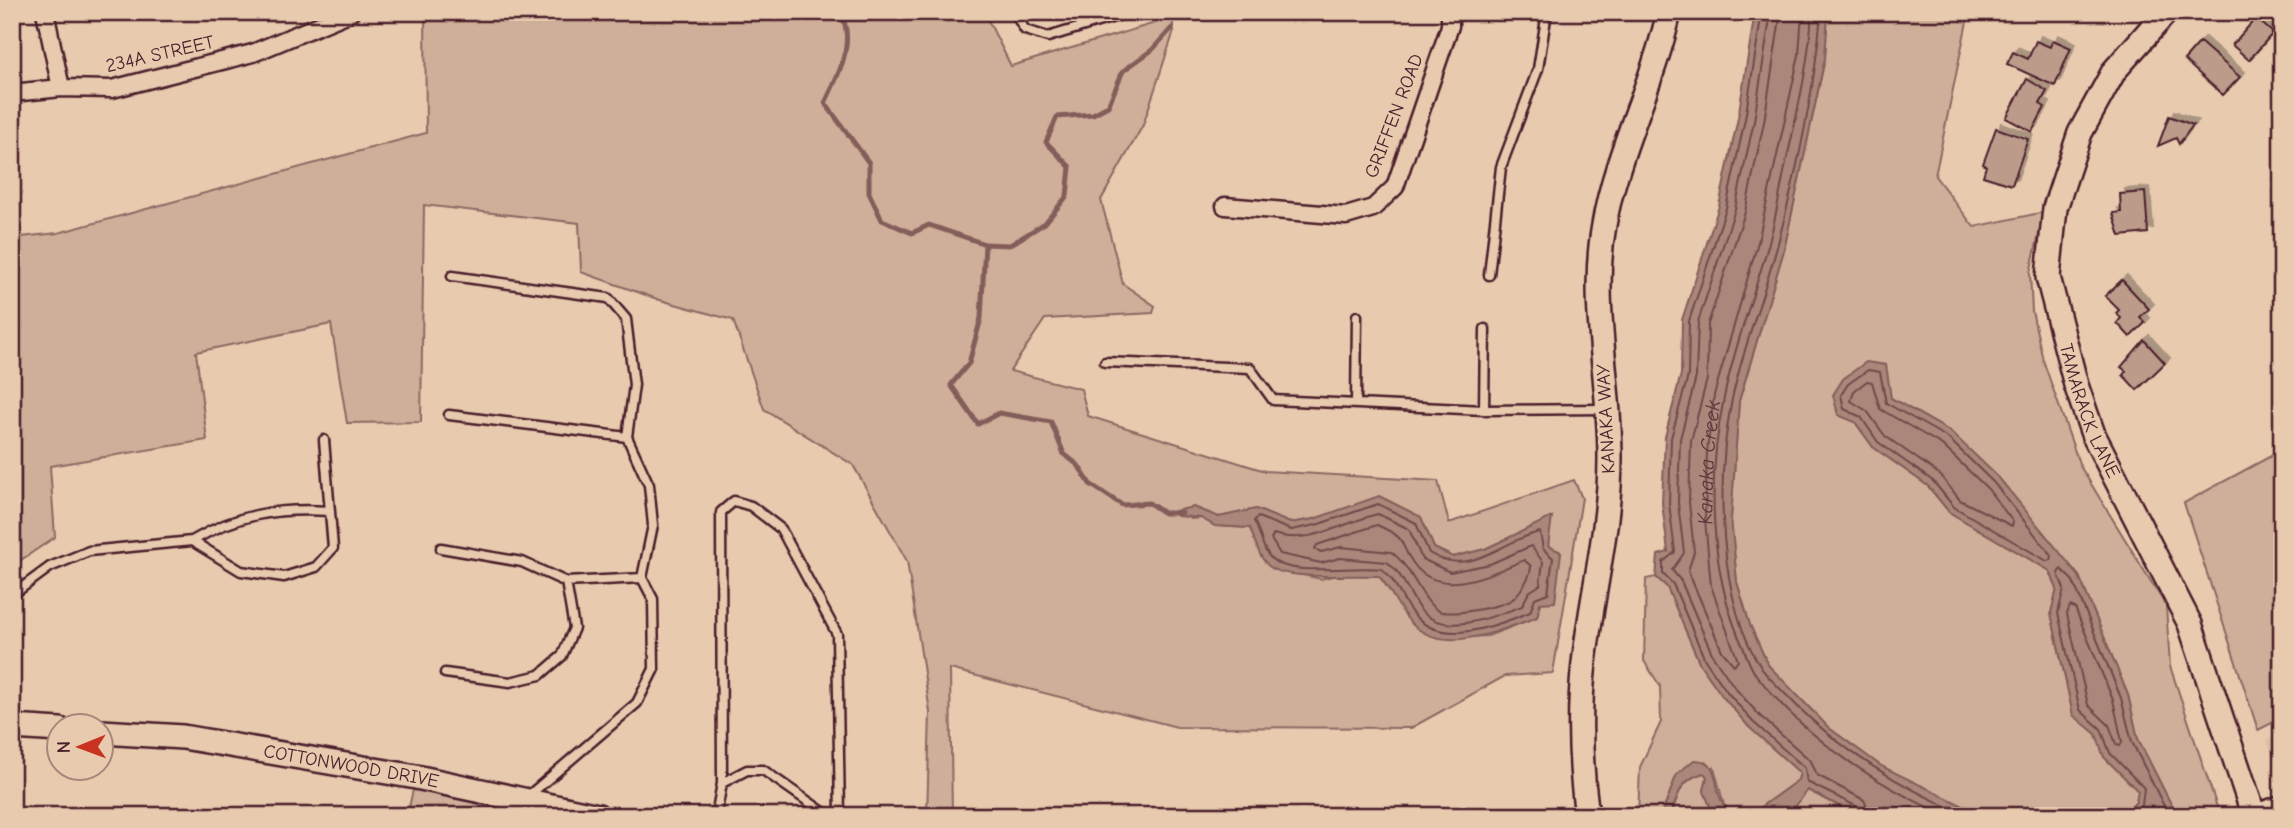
<svg xmlns="http://www.w3.org/2000/svg" width="2294" height="828" viewBox="0 0 2294 828" font-family="'Comic Neue',sans-serif">
	<defs>
		<filter id="shadow"><feDropShadow dx="5" dy="-5" stdDeviation="0" flood-color="#0004"/></filter>
	</defs>
	<rect width="100%" height="100%" fill="#e8cbaf"/>
	<filter id="ink" filterUnits="userSpaceOnUse"><feTurbulence type="fractalNoise" baseFrequency=".0143" numOctaves="2"/><feDisplacementMap in="SourceGraphic" scale="14" xChannelSelector="R" yChannelSelector="G"/><feConvolveMatrix kernelMatrix="1 2 1 2 8 2 1 2 1" color-interpolation-filters="sRGB"/></filter>
	<g filter="url(#ink)">
		<path fill="#dbbda4" d="M2282,732V786L2267,740Z"/>
		<path fill="#cfaf99" stroke="#8c6762" stroke-width="2" fill-rule="evenodd" d="M425,12H984L1011,66L1172,18L1174,31L1143,125L1101,200L1123,284L1155,306L1153,313L1045,319L1010,371L1081,389L1088,416L1265,471L1438,481L1449,523L1574,480L1582,498L1553,673L1505,676L1411,728L1177,727L950,669L952,816H927L930,712L907,561L853,465L764,409L733,320L660,300L581,272L579,223L424,205L421,422L347,423L331,324L196,352L207,440L50,466L55,537L12,566V436L22,322L12,315V238L58,233L426,133ZM1194,507L1219,517L1256,509L1290,523L1314,519L1421,517L1434,548L1453,557L1485,549L1551,518L1548,546L1561,552C1557,576 1542,594 1537,617L1488,636L1441,638L1406,617L1397,599L1379,576L1340,574L1321,579L1299,574L1261,556L1250,528L1216,526L1201,518L1191,519L1185,515Z
			M1828,12H1969L1935,176L1974,227L2044,212L2030,273L2032,311L2043,360L2080,466L2166,606L2170,666L2220,816H2177L2138,739L2128,695L2079,576L1951,432L1891,398L1855,422L1873,447L1928,486L1949,512L2050,571L2057,589L2051,613L2073,714L2096,734L2104,757L2138,791L2136,802L2123,816H1984L1935,794L1881,766L1829,728L1768,665L1750,625L1737,582L1731,519L1739,401L1784,250L1825,58Z
			M2282,450V718L2258,730L2184,503Z
			M1656,577L1667,587L1700,664L1723,697L1749,727L1800,773L1798,780L1762,806L1756,816H1736L1724,805L1714,767L1677,774L1661,816H1638L1640,767L1661,722L1660,686L1644,661L1646,579Z
			M1704,773L1707,776L1704,791L1714,816H1671C1677,795 1682,778 1704,773Z
			M416,777L526,798L523,816H407Z
			M1807,790L1859,816H1788Z"/>
		<path fill="#aa877a" stroke="#845d5a" stroke-width="2" d="M1755,12H1828L1825,58L1784,250L1739,401L1731,519L1737,582L1750,625L1768,665L1829,728L1881,766L1984,816H1859L1808,790L1788,816H1756L1762,806L1798,780L1800,773L1749,727L1723,697L1700,664L1667,587L1656,577L1658,555L1668,552L1662,503L1665,437L1681,374L1682,320L1719,206L1738,118Z
			M1866,362L1886,365L1891,398L1951,432L1999,478L2079,576L2128,695L2138,739L2177,816H2123L2136,802L2138,791L2104,757L2096,734L2073,715L2051,613L2057,589L2050,571L1949,512L1928,486L1873,447L1855,422L1838,415L1833,395L1843,379Z
			M1379,496L1421,517L1434,548L1453,557L1485,549L1552,517L1548,546L1561,552L1555,602L1540,603L1537,617C1499,631 1436,659 1406,617C1396,603 1390,589 1379,576C1354,574 1289,581 1270,567C1259,559 1255,540 1250,528L1215,526L1201,518L1177,516L1175,511L1193,507L1219,517L1256,509L1290,523L1314,519Z
			M1694,760C1722,760 1712,786 1723,804C1726,808 1732,812 1736,816H1714L1704,791L1707,777L1704,773C1681,778 1677,795 1671,816H1661L1677,774Z"/>
		<g fill="none" stroke-linecap="round" stroke-linejoin="round">
			<g stroke="#70494b" stroke-width="2">
				<path d="M1762,12L1745,119L1726,208L1689,321L1688,376L1671,438L1669,503L1675,552L1663,562V574L1673,584L1705,660L1728,693L1753,722L1805,768L1807,782L1860,808L1862,816"/>
				<path d="M1771,12L1754,121L1735,209L1698,322L1696,377L1680,439L1678,503L1684,553L1672,570L1681,581L1713,656L1735,688L1760,716L1811,761L1817,775L1864,800L1871,816"/>
				<path id="s1" d="M1781,12L1764,122L1745,212L1708,324L1707,379L1691,441L1689,502L1694,552L1688,571L1722,651L1734,665L1738,661L1711,586L1705,519L1707,452L1714,395L1758,242L1799,55L1802,12"/>
				<path d="M1812,12C1809,64 1797,113 1786,163C1780,190 1776,219 1768,246C1754,296 1734,346 1724,398C1707,478 1709,572 1743,647C1747,656 1750,668 1757,676C1806,739 1874,783 1946,816"/>
				<path d="M1821,12C1815,89 1797,172 1777,247C1763,298 1743,348 1732,399C1716,478 1717,600 1762,669C1771,681 1785,693 1795,704C1845,754 1902,787 1967,816"/>
				<path d="M1868,370L1880,372L1886,403L1948,438L1994,483L2052,556L2051,560L2047,561L1954,507L1933,481L1878,442L1861,417L1844,409L1841,395L1848,384Z"/>
				<path d="M1867,381L1872,382L1880,409L1942,445L1988,489L2013,522L2012,526L1960,500L1939,474L1885,436L1867,411L1851,401L1854,391Z"/>
				<path d="M1378,504L1416,523L1429,553C1471,579 1501,540 1540,532L1543,549L1553,558L1548,593L1535,598L1530,612C1496,626 1441,648 1413,614C1401,600 1397,581 1382,569C1355,565 1293,577 1273,560C1262,551 1261,533 1254,521L1258,517L1291,530L1316,525Z"/>
				<path d="M1378,514L1409,529L1422,559L1450,572L1490,564L1531,546L1543,562L1540,585L1529,592L1522,606C1493,617 1441,639 1418,607C1408,591 1402,573 1387,562L1340,558L1321,563L1280,554L1271,539L1274,534C1309,546 1344,522 1378,514Z"/>
				<path d="M1377,525C1410,540 1396,539 1413,563C1439,601 1493,573 1524,560L1531,566C1531,576 1521,591 1514,598C1503,607 1452,616 1439,611C1422,603 1412,566 1391,552L1341,547L1321,552L1315,549L1317,545Z"/>
				<path d="M2070,606L2075,608L2113,700L2122,742L2120,746L2116,744L2109,725L2088,705L2067,614Z"/>
				<path d="M2133,816L2142,805L2144,788L2110,753L2101,729L2080,710L2058,613L2064,589L2058,573L2061,569L2073,581L2121,698L2132,742L2169,816"/>
			</g>
			<path stroke="#845d5a" stroke-width="5" d="M839,12C858,39 837,78 825,103L869,163V193L882,220L912,233L929,225L985,244L981,318L969,363L951,385L978,424L999,413L1051,422L1064,454L1078,465L1090,484L1122,505L1149,503L1164,513H1182
				M985,244L1010,245L1045,223L1067,196L1070,167L1046,142L1057,117L1093,114L1108,106L1123,71L1152,50L1172,28"/>
		</g>
		<path fill="#bc9b8b" stroke="#4a1f2b" stroke-width="2" filter="url(#shadow)" d="M2256,18L2273,33L2249,60L2232,45Z
			M2053,40L2071,48L2055,86L2007,64L2013,52L2028,59L2036,41L2050,47Z
			M2200,42L2240,77L2223,95L2184,60Z
			M2027,79L2047,91L2040,104L2045,107L2032,132L2006,118Z
			M2169,116L2193,125L2179,144L2176,138L2158,146Z
			M1996,128L2028,139L2012,185L1983,176L1986,166L1983,164Z
			M2145,192L2148,233L2120,236L2113,213L2121,212L2120,194Z
			M2122,280L2149,309L2140,317L2145,323L2130,337L2117,323L2121,318L2116,313L2119,310L2105,296Z
			M2144,340L2165,363L2137,390L2123,375L2126,371L2121,367Z"/>
		<g fill="none" stroke-linecap="round" stroke-linejoin="round">
			<defs>
				<path id="lane" d="M1014,12L1025,30L1048,37L1131,12
					M1489,275L1501,167L1538,69L1547,12
					M452,276L608,298L626,319L634,385L627,437L649,485L653,525L642,578L653,599L654,669L637,703L527,797
					M1105,362L1250,368L1273,400L1484,410L1605,409
					M1356,404L1357,316
					M1484,410L1485,329
					M449,415L627,437
					M192,541C237,514 277,508 329,511
					M441,548L522,562L566,582L642,578
					M12,595L50,567L89,551L192,541L241,571L284,577L316,567L333,548L324,440
					M445,673L510,682L540,675L562,656L574,628L566,582
					M722,783L747,770H763L829,816
					M2255,809L2282,799
					M716,816L722,783L721,512L734,501L751,506L781,529L837,634L840,816"/>
				<path id="street" d="M45,12L61,88
					M12,93L61,88L112,89L253,53L351,12
					M1225,206L1346,216L1373,208L1395,187L1450,26V12"/>
				<g id="secondary">
					<path id="s2" d="M2166,12L2114,71L2080,133L2055,208L2048,277L2076,385L2093,434L2190,624L2254,816"/>
					<path d="M12,727L60,730"/>
					<path id="s3" d="M102,732L183,737L416,777L598,816"/>
					<path d="M1587,816C1580,764 1578,715 1584,663C1592,594 1610,526 1610,458C1610,380 1590,302 1604,225C1616,153 1653,85 1669,12"/>
				</g>
			</defs>
			<use href="#lane" stroke="#4a1f2b" stroke-width="13"/>
			<use href="#street" stroke="#4a1f2b" stroke-width="21"/>
			<use href="#secondary" stroke="#4a1f2b" stroke-width="28"/>
			<use href="#lane" stroke="#e8cbaf" stroke-width="8"/>
			<use href="#street" stroke="#e8cbaf" stroke-width="16"/>
			<use href="#secondary" stroke="#e8cbaf" stroke-width="23"/>
		</g>
	</g>
	<g text-anchor="middle" dominant-baseline="central" stroke-width="5" stroke-linejoin="round" paint-order="stroke">
		<g font-size="19" fill="#4a1f2b" stroke="#e8cbaf">
			<text transform="translate(160 54) rotate(-13)">234A STREET</text>
			<text transform="translate(1394 116) rotate(-69)">GRIFFEN ROAD</text>
			<text stroke="none"><textPath href="#s2" startOffset="438">TAMARACK LANE</textPath></text>
			<text transform="translate(1606 419) rotate(-93)">KANAKA WAY</text>
			<text stroke="none"><textPath href="#s3" startOffset="252">COTTONWOOD DRIVE</textPath></text>
		</g>
		<g font-size="21" font-style="italic" fill="#5d343b" stroke="#e8cbaf">
			<text stroke="none"><textPath href="#s1" startOffset="886">Kanaka Creek</textPath></text>
		</g>
	</g>
	<rect width="2294" height="828" fill="none" stroke="#e8cbaf" stroke-width="42"/>
	<rect x="21" y="21" width="2252" height="786" fill="none" stroke="#4a1f2b" stroke-width="2.5" filter="url(#ink)"/>
	<g transform="translate(80 747) rotate(269)"><circle r="33" fill="#e8cbaf" stroke="#a9867a" stroke-width="2"/>
	<path d="M0-5L12 26L0 18L-12 26Z" fill="#c8321e"/>
	<text y="-10" font-size="19" font-weight="bold" text-anchor="middle" fill="#4a1f2b">N</text>
	</g>
</svg>
